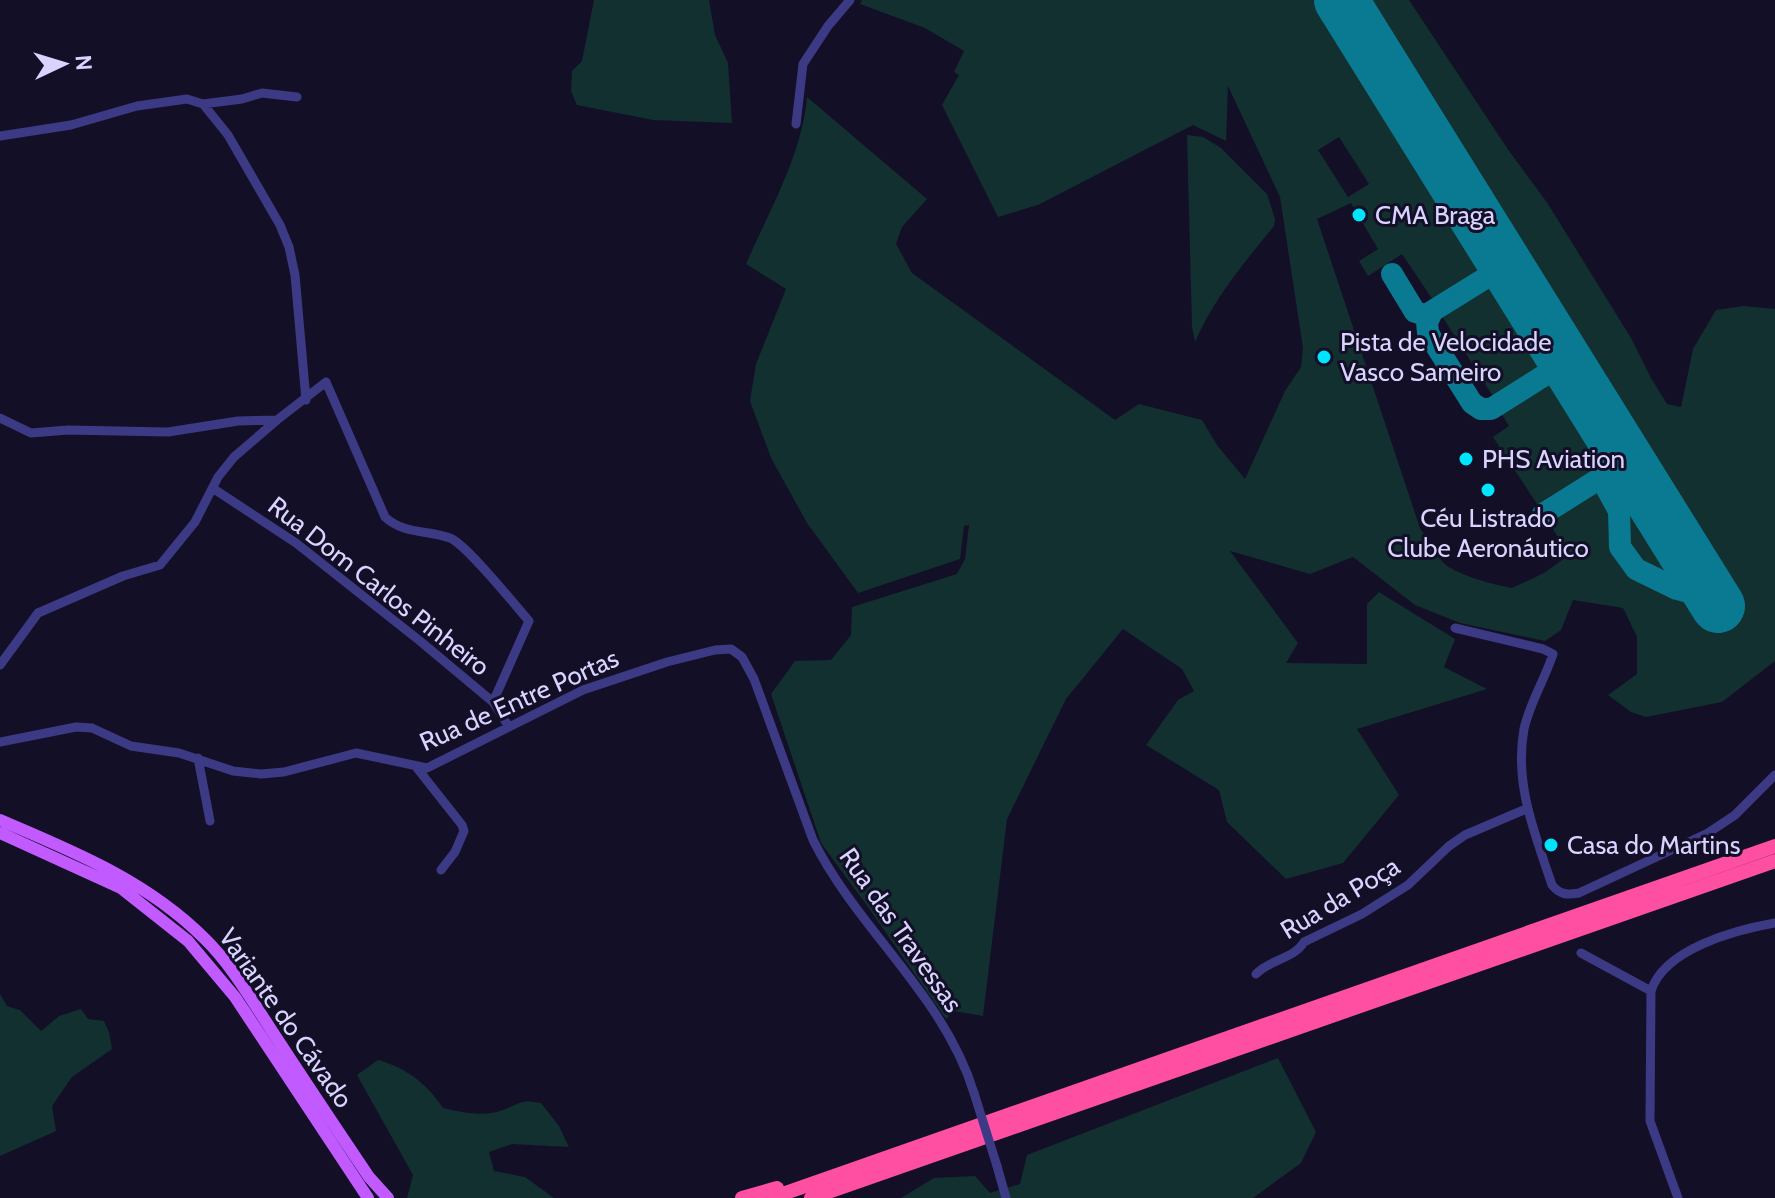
<svg xmlns="http://www.w3.org/2000/svg" width="1775" height="1198" viewBox="0 0 1775 1198" font-family="Cabin,sans-serif">
<style>
.green{fill:#12302f;fill-rule:evenodd}
.lines{fill:none;stroke-linecap:round;stroke-linejoin:round}
.taxiway{stroke:#0a7a92;stroke-width:22}
.runway{stroke:#0a7a92;stroke-width:54}
.minor{stroke:#3d3a85;stroke-width:9}
.major{stroke:#c25bff;stroke-width:12}
.highway{stroke:#ff4fa3;stroke-width:14}
.minor-bridge{stroke:#3d3a85;stroke-width:9}
.poi-dot{fill:#00e5ff;stroke:#130f26;stroke-width:3}
.labels{text-anchor:middle;dominant-baseline:central;stroke-width:6;stroke-linejoin:round;paint-order:stroke}
.poi-label{font-size:26px;fill:#d9d4ff;stroke:#130f26;text-anchor:start}
.street-label{font-size:26px;fill:#d9d4ff;stroke:#130f26}
</style>
<rect width="100%" height="100%" fill="#130f26"/>
<path class="green" d="M 594,0 L 709,0 L 715,35 L 728,63 L 732,123 L 653,120 L 577,105 L 571,91 L 572,71 L 582,61 Z
M 862,0 L 1324,0 L 1489,263 L 1486,271 L 1435,303 L 1402,254 L 1368,276 L 1359,261 L 1378,249 L 1351,203 L 1317,219 L 1420,528 C 1428,540 1435,556 1446,565 C 1463,577 1492,584 1512,588 L 1544,573 L 1569,555 L 1546,518 L 1597,487 L 1614,511 L 1616,549 L 1633,573 L 1690,601 L 1708,614 L 1730,598 L 1356,0 L 1409,0 L 1507,148 L 1548,204 L 1631,338 L 1651,378 L 1667,404 L 1681,407 L 1693,349 L 1716,310 L 1744,306 L 1775,309 L 1775,661 L 1722,702 L 1646,717 L 1631,712 L 1608,695 L 1637,674 L 1637,637 L 1623,608 L 1573,600 L 1561,630 L 1545,641 L 1460,623 L 1415,605 L 1353,557 L 1310,574 L 1230,551 L 1298,643 L 1286,663 L 1367,664 L 1367,604 L 1379,592 L 1455,639 L 1444,667 L 1487,689 L 1357,729 L 1399,795 L 1343,863 L 1286,879 L 1227,822 L 1219,790 L 1146,745 L 1178,700 L 1194,691 L 1182,669 L 1123,629 L 1066,699 L 1007,819 L 983,1016 L 954,1011 L 946,1019 L 868,907 L 821,843 L 771,694 L 795,661 L 831,660 L 851,635 L 852,607 L 957,574 L 965,559 L 969,525 L 964,526 L 960,559 L 858,593 L 807,523 L 771,458 L 750,401 L 756,364 L 786,289 L 746,264 C 769,211 802,155 807,97 L 927,199 L 902,227 L 896,244 L 912,273 L 1115,420 L 1139,404 L 1202,420 L 1217,445 L 1245,479 L 1285,391 L 1301,367 L 1303,348 L 1280,197 L 1228,86 L 1226,141 L 1193,125 L 1038,205 L 998,217 L 942,105 L 959,75 L 954,72 L 964,51 L 925,28 L 860,4 ZM 1339,137 L 1369,184 L 1348,197 L 1318,150 Z
M 1187,135 L 1203,137 L 1221,148 L 1267,194 L 1275,219 L 1274,226 C 1244,263 1214,298 1195,342 L 1192,326 Z
M 1496,279 L 1548,359 L 1549,363 L 1494,398 L 1442,316 L 1443,312 Z
M 1556,376 L 1559,377 L 1609,456 L 1605,468 L 1541,510 L 1493,437 L 1509,426 L 1501,413 L 1503,408 Z
M 1616,475 L 1622,477 L 1678,568 L 1679,577 L 1675,580 L 1669,580 L 1643,568 L 1625,545 L 1624,510 L 1610,483 L 1610,479 Z
M 0,994 L 7,1006 L 20,1010 L 41,1031 L 59,1016 L 81,1009 L 88,1019 L 104,1021 L 109,1032 L 112,1049 L 72,1077 L 52,1106 L 56,1131 L 0,1156 Z
M 1278,1058 L 1316,1132 L 1301,1163 L 1253,1198 L 901,1198 L 934,1178 L 975,1176 L 990,1193 L 1020,1184 L 1027,1155 Z
M 378,1060 C 407,1068 427,1084 443,1108 C 464,1113 483,1117 503,1110 C 521,1103 521,1099 541,1103 L 559,1126 L 569,1147 L 512,1144 L 489,1152 L 494,1171 L 525,1177 L 554,1198 L 407,1198 L 413,1175 L 357,1075 Z"/>
<g class="lines">
<path class="taxiway" d="M 1392,274 L 1415,312 L 1426,315 L 1497,271 L 1502,264 L 1500,256
M 1432,312 L 1427,322 L 1428,333 L 1472,403 L 1481,409 L 1491,409 L 1556,368 L 1561,362 L 1560,352
M 1601,478 L 1619,511 L 1620,547 L 1636,569 L 1677,589 L 1714,599
M 1543,514 L 1618,467 L 1622,461 L 1621,450"/>
<path class="runway" d="M 1341,0 L 1718,606"/>
<path class="minor" d="M 203,104 L 228,135 L 280,225 L 289,247 L 295,275 L 306,400
M 796,124 L 803,64 L 828,26 L 850,0
M 0,136 L 71,125 L 137,106 L 187,99 L 203,104 L 242,99 L 262,93 L 297,97
M 0,418 L 31,433 L 68,430 L 168,432 L 238,421 L 277,420
M 214,489 L 296,543 L 420,641 L 493,702 L 509,727
M 1455,628 L 1543,649 L 1553,654 C 1545,679 1530,702 1524,729 C 1514,784 1535,834 1552,885 C 1560,895 1567,895 1579,893 L 1708,833 L 1735,815 L 1775,775
M 0,665 L 38,613 L 123,576 L 160,565 L 195,522 L 218,477 L 234,457 L 277,420 L 326,382 L 385,517 C 403,534 427,530 450,538 C 467,545 514,604 529,621 L 493,702
M 0,742 L 76,727 L 92,728 L 131,746 L 179,753 L 233,771 L 261,774 L 284,772 L 356,753 L 427,768 L 583,690 L 667,662 L 715,650 L 731,649 L 742,657 L 754,679 L 813,840 C 858,930 944,995 974,1093
M 198,758 L 210,821
M 417,768 L 462,825 L 464,831 L 455,852 L 441,870
M 1581,953 L 1651,991
M 1256,974 C 1270,959 1294,959 1304,942 L 1362,914 L 1408,885 L 1449,846 L 1465,835 L 1526,809
M 997,1166 L 1006,1198
M 1678,1198 L 1650,1121 L 1651,991 C 1664,949 1735,930 1775,923"/>
<path class="major" d="M 0,820 C 73,851 147,881 204,938 C 231,964 251,999 272,1031 C 304,1080 336,1128 369,1177 L 388,1198
M 0,833 L 121,888 L 188,941 L 235,997 L 368,1198"/>
<path class="highway" d="M 742,1198 L 777,1188
M 771,1198 L 1775,846
M 811,1198 L 1775,861"/>
<path class="minor-bridge" d="M 974,1093 L 997,1166"/>
</g>
<g class="poi-dot">
<circle cx="1359" cy="215" r="8"/>
<circle cx="1324" cy="357" r="8"/>
<circle cx="1466" cy="459" r="8"/>
<circle cx="1488" cy="490" r="8"/>
<circle cx="1551" cy="845" r="8"/>
</g>
<g class="labels">
<g class="poi-label">
<text x="1375" y="215">CMA Braga</text>
<text x="1340" y="342">Pista de Velocidade<tspan x="1340" dy="30">Vasco Sameiro</tspan></text>
<text x="1482" y="459">PHS Aviation</text>
<text x="1488" y="518" text-anchor="middle">Céu Listrado<tspan x="1488" dy="30">Clube Aeronáutico</tspan></text>
<text x="1567" y="845">Casa do Martins</text>
</g>
<g class="street-label">
<text transform="translate(379 586) rotate(38)">Rua Dom Carlos Pinheiro</text>
<text transform="translate(519 700) rotate(-24)">Rua de Entre Portas</text>
<text transform="translate(1340 898) rotate(-31)">Rua da Poça</text>
<text transform="translate(901 930) rotate(55)">Rua das Travessas</text>
<text transform="translate(286 1018) rotate(55)">Variante do Cávado</text>
</g>
</g>
<g transform="translate(64 64) rotate(86)" stroke="#130f26" stroke-width="6" paint-order="stroke">
<path d="M0-6L14 30L0 20L-14 30Z" fill="#d9d4ff"/>
<text y="-12" font-size="22" font-weight="bold" text-anchor="middle" fill="#d9d4ff">N</text>
</g>
</svg>
